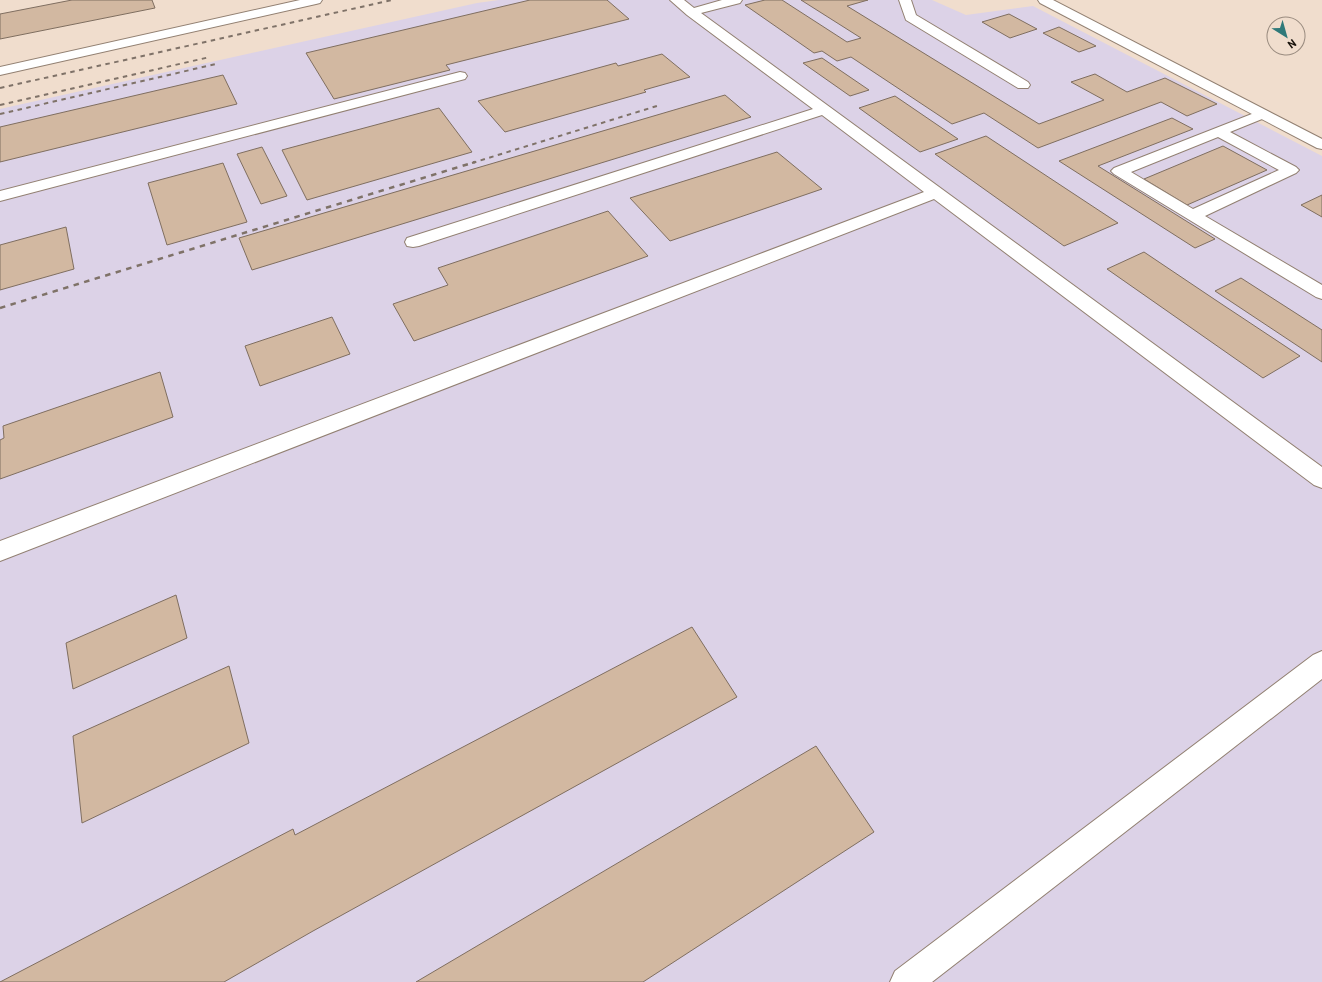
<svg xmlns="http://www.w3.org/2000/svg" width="1322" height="982" viewBox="0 0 1322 982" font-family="Barlow,sans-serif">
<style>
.industrial{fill:#dcd2e7}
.building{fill:#d2b8a1;stroke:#7f6e60}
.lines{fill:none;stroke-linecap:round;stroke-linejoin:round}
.service-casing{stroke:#928072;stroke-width:2}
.tertiary-casing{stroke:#928072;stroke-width:2}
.service{fill:#fff;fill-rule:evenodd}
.tertiary{fill:#fff;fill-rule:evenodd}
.rail-far1{stroke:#7f7268;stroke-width:2;stroke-dasharray:4.5 4.5;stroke-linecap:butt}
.rail{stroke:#7f7268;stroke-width:2.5;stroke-dasharray:5.5 5.5;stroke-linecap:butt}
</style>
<rect width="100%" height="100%" fill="#f0ddcd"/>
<path class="industrial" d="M 499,0 L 932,0 L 966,15 L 1033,6 L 1322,156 L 1322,982 L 0,982 L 0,109 L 477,3 Z"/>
<path class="building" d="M 72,0 L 152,0 L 155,8 L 0,39 L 0,14 Z
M 530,0 L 607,0 L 629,19 L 446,65 L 450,70 L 334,99 L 306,53 Z
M 765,0 L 782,0 L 847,42 L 861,38 L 801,0 L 868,0 L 847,6 L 1039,124 L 1104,100 L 1071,82 L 1095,74 L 1127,92 L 1165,78 L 1217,104 L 1187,116 L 1161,102 L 1038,148 L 984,113 L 952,124 L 851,57 L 837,61 L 822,51 L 814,53 L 745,5 Z
M 1009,14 L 1037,29 L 1010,38 L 982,22 Z
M 1059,27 L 1096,46 L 1079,52 L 1043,33 Z
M 662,54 L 690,77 L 644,90 L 646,92 L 505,132 L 478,101 L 616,63 L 618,66 Z
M 822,58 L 869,90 L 850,96 L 803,63 Z
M 223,75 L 237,104 L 0,162 L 0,127 Z
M 725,95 L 751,117 L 252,270 L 239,238 Z
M 895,96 L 958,139 L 920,152 L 859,108 Z
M 439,108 L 472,152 L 307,200 L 282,150 Z
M 1172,118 L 1193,129 L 1098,166 L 1215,239 L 1195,248 L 1059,161 Z
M 986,136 L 1118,223 L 1064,246 L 935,154 Z
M 1223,146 L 1267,170 L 1187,205 L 1144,179 Z
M 262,147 L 287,196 L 261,204 L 237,154 Z
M 777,152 L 822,189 L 670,241 L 630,198 Z
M 223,163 L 247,222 L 167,245 L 148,183 Z
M 1322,195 L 1322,217 L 1301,205 Z
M 608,211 L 648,256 L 414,341 L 393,304 L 448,285 L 438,268 Z
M 66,227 L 74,269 L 0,290 L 0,245 Z
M 1144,252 L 1214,299 L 1300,356 L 1263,378 L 1107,269 Z
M 1241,278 L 1322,330 L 1322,362 L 1215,291 Z
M 332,317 L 350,354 L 260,386 L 245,346 Z
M 160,372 L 173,417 L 0,479 L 0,440 L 4,438 L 3,426 Z
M 176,595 L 187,638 L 73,689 L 66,643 Z
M 692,627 L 737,697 L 313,931 L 224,982 L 0,982 L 293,829 L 295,835 Z
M 229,666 L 249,743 L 82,823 L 73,736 Z
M 816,746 L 874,832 L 643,982 L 416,982 Z"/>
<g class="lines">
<g class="service-casing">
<path id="service" d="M 300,0 L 322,0 L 320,3 L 316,4 L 0,75 L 0,67 Z
M 670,0 L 684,0 L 694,8 L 722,0 L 742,0 L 740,3 L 701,13 L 1322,467 L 1322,488 L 1314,485 L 934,199 L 0,561 L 0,541 L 924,192 L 822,115 L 419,246 L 413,247 L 407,246 L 405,242 L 407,238 L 813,109 L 687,15 Z
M 899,0 L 911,0 L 916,15 L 1028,82 L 1030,85 L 1028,88 L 1018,88 L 906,20 Z
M 460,72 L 465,73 L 467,76 L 465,79 L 0,201 L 0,191 Z
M 1262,110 L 1267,111 L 1269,114 L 1267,117 L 1230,132 L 1296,167 L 1299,170 L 1296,173 L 1205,216 L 1322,285 L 1322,299 L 1316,297 L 1114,174 L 1111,171 L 1114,168 ZM 1218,137 L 1279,170 L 1193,209 L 1131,172 Z
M 1322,651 L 1322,679 L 932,982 L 890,982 L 895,971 L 1313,655 Z"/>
</g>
<g class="tertiary-casing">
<path id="tertiary" d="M 1038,0 L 1053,0 L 1322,139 L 1322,149 L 1317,148 L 1040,3 Z"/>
</g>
<use href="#service" class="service"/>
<use href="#tertiary" class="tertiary"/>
<path class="rail-far1" d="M 0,88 L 392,0
M 0,105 L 210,57
M 0,114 L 216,64
M 472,163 L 660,105"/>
<path class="rail" d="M 0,308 L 475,162"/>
</g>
<g transform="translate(1286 36) rotate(143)"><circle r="19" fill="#f0ddcd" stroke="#998b7f"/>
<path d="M0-3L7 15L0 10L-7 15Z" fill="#2f7979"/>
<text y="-6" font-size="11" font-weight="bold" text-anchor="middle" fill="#17110b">N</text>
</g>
</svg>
